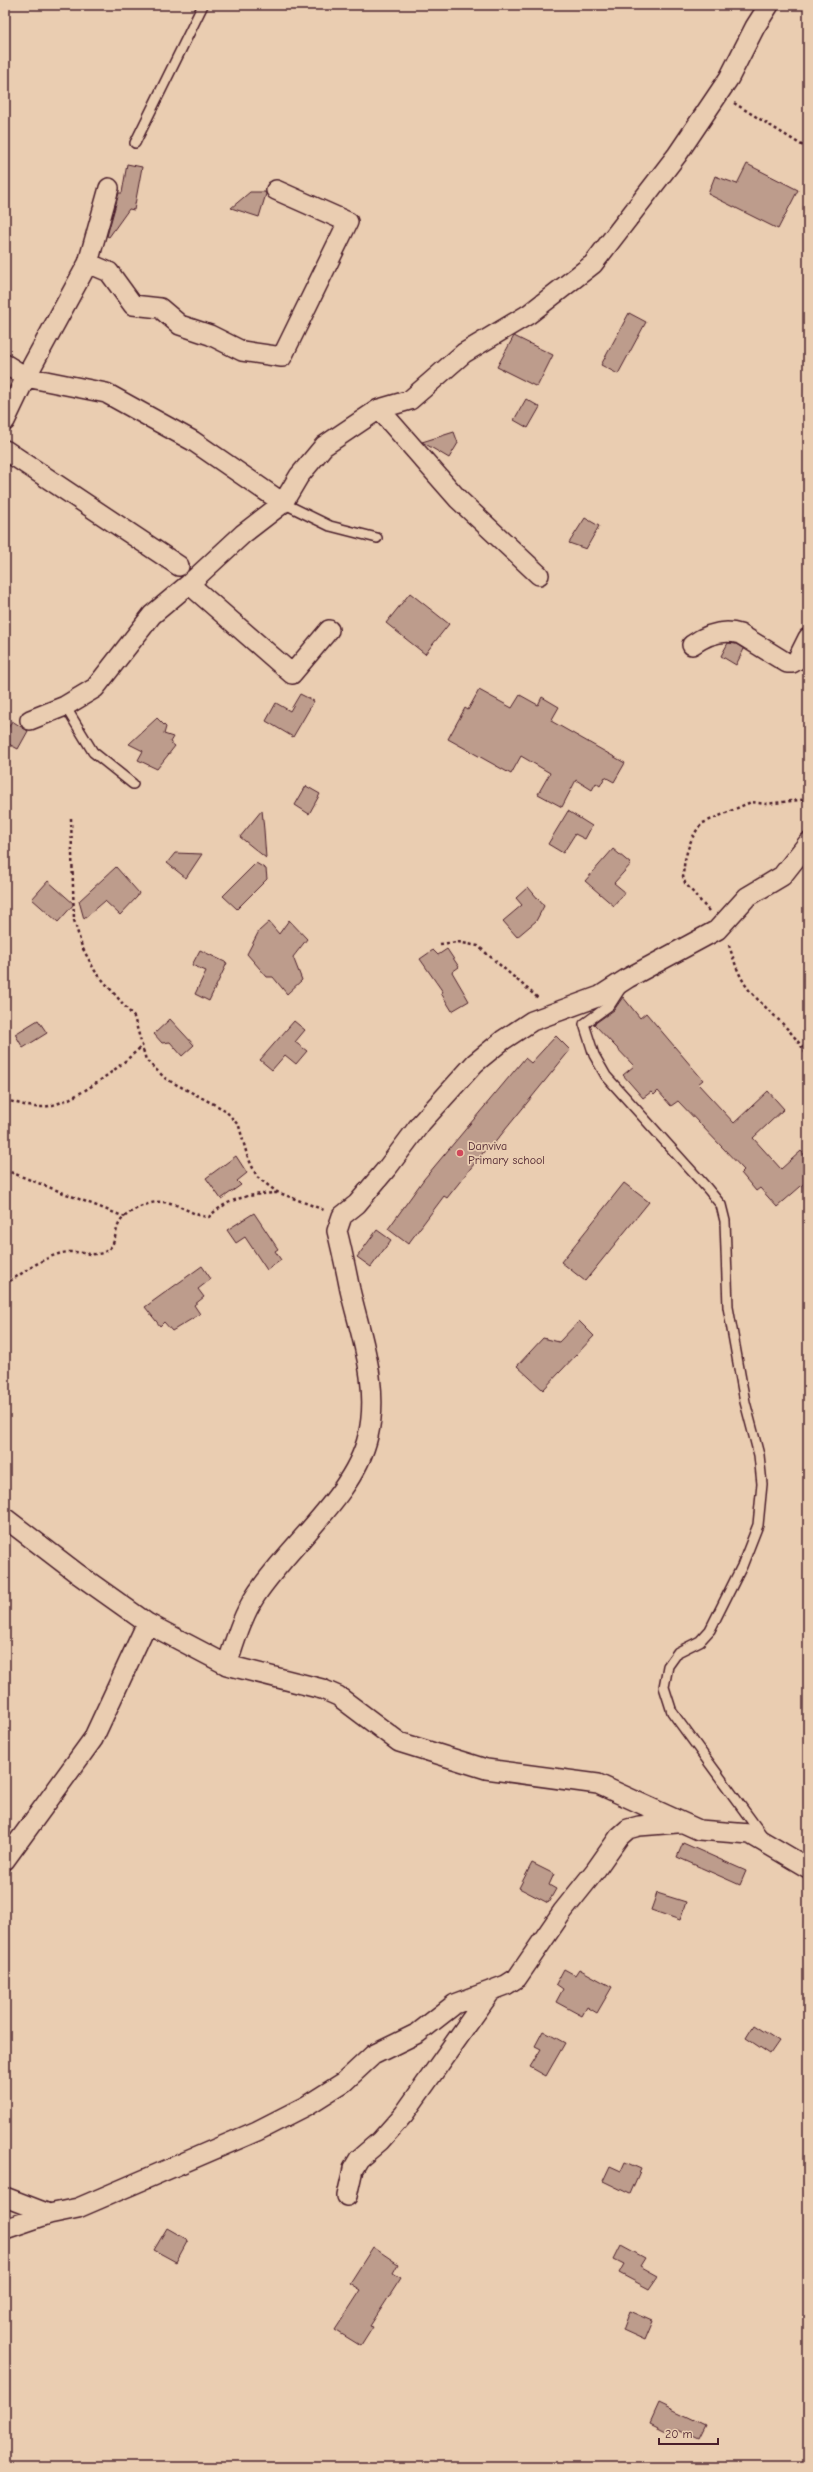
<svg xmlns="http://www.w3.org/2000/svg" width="813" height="2472" viewBox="0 0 813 2472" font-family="'Comic Neue',sans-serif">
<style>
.building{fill:#bd9c8c;stroke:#4a1f2b}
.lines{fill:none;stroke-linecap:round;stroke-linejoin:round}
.lane-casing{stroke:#4a1f2b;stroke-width:12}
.street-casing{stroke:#4a1f2b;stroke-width:22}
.path{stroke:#4a1f2b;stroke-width:2.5;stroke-dasharray:3 3;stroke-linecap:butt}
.lane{stroke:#eacdb1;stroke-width:9}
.street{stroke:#eacdb1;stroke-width:19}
.poi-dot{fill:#d1495b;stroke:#eacdb1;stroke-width:1.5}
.labels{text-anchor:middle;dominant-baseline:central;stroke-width:3.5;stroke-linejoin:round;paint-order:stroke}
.poi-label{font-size:12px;fill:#4a1f2b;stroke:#eacdb1;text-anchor:start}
</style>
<rect width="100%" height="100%" fill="#eacdb1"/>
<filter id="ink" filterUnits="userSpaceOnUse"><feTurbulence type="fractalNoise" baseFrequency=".025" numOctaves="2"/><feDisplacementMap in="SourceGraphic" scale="8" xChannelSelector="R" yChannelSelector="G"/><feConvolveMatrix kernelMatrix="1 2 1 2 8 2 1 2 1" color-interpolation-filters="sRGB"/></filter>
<g filter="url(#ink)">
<path class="building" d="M 127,164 L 142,167 L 134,210 L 129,209 L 109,237 L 107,236 L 119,193 L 122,193 Z
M 747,164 L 798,190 L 778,229 L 708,194 L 715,176 L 737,184 Z
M 250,192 L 265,192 L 266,194 L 259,217 L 231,208 Z
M 629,313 L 646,322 L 618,374 L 601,365 Z
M 514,336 L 553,355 L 537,387 L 497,367 Z
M 526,399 L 540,407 L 528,428 L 514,420 Z
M 454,432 L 458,443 L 449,458 L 422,442 Z
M 585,518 L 599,526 L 586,549 L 569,543 Z
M 410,593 L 449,624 L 425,654 L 386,623 Z
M 728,643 L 736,644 L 744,649 L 736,665 L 721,656 Z
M 479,690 L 512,708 L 520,695 L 538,705 L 542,697 L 559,707 L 551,721 L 625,763 L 614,782 L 605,777 L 600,786 L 596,783 L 592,790 L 576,780 L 562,807 L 538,794 L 550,773 L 521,756 L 511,774 L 448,739 L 465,708 L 468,710 Z
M 300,694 L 314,701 L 293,737 L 266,721 L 276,703 L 290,711 Z
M 157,718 L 166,727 L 164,734 L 173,737 L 170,742 L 175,746 L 157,769 L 138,760 L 143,751 L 129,744 Z
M 12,721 L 28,731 L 18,749 L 5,742 L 5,734 Z
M 306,786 L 320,794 L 309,814 L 295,805 Z
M 262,810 L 264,830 L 266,858 L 240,837 Z
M 568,811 L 592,826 L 585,839 L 575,834 L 563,853 L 548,844 Z
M 613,849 L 631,864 L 614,883 L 625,892 L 614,906 L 585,881 Z
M 175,853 L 202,854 L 186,878 L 167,863 Z
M 256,863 L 266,869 L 267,879 L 237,909 L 223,896 Z
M 116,867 L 139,893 L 137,897 L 120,915 L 105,901 L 84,919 L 79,901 Z
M 48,881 L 74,904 L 58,922 L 32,899 Z
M 528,887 L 544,906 L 536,921 L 517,937 L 503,921 L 522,905 L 516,898 Z
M 289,920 L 307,939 L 293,957 L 302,980 L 287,994 L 273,977 L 267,977 L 247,954 L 259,931 L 269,922 L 279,934 Z
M 447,949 L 459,967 L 452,972 L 469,1001 L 452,1011 L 441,993 L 443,992 L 420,959 L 433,950 L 438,955 Z
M 200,950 L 227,963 L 209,1001 L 195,994 L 206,971 L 192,965 Z
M 623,997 L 640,1018 L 646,1013 L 703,1080 L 698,1084 L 734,1123 L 768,1091 L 784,1109 L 753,1138 L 781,1169 L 801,1151 L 808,1159 L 808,1180 L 777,1207 L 760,1188 L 756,1191 L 741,1173 L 744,1170 L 678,1101 L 671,1106 L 658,1091 L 654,1095 L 651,1092 L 643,1098 L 623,1075 L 634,1066 L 594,1024 L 614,1010 Z
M 170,1019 L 194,1045 L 182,1056 L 170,1042 L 162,1043 L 154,1034 Z
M 38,1020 L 47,1033 L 23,1048 L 15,1034 Z
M 294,1021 L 305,1030 L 295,1042 L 307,1051 L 296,1064 L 285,1055 L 272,1070 L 260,1060 Z
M 556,1036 L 570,1050 L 488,1151 L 486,1149 L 447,1198 L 444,1196 L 408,1244 L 388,1229 L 424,1179 L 525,1058 L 531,1063 Z
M 236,1156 L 247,1173 L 237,1181 L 241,1185 L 221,1199 L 206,1178 Z
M 624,1183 L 649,1202 L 585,1281 L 561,1262 Z
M 254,1213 L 278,1249 L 275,1251 L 281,1260 L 267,1270 L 245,1237 L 236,1243 L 227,1230 Z
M 377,1230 L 391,1240 L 371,1267 L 357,1257 Z
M 202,1266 L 211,1279 L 198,1289 L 204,1297 L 194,1305 L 200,1314 L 172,1331 L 164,1322 L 160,1326 L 145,1307 Z
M 579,1321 L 594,1336 L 543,1390 L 517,1366 L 543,1338 L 559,1342 Z
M 683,1843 L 746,1871 L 740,1885 L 677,1857 Z
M 532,1863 L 554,1874 L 549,1885 L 556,1889 L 548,1903 L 519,1888 Z
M 657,1893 L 686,1902 L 680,1920 L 651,1910 Z
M 564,1969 L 575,1975 L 579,1969 L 612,1987 L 597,2013 L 587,2007 L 582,2016 L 556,2002 L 563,1989 L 556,1984 Z
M 754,2025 L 779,2041 L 770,2054 L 746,2038 Z
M 543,2031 L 565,2043 L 546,2076 L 530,2067 L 541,2049 L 535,2046 Z
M 625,2162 L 641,2169 L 630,2194 L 603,2181 L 610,2166 L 621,2171 Z
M 167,2228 L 188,2240 L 176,2262 L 154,2250 Z
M 621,2245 L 645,2258 L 640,2266 L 658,2276 L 649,2289 L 619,2273 L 624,2264 L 614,2259 Z
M 373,2247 L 398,2264 L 393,2273 L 401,2278 L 370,2326 L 373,2327 L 361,2346 L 335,2330 L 361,2290 L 350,2283 Z
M 630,2311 L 653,2321 L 645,2340 L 623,2330 Z
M 659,2403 L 705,2425 L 698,2439 L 675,2428 L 672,2434 L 650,2423 Z"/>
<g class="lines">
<g class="lane-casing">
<path id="lane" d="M 135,143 L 203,5
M 283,503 L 330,526 L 377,538
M 65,706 L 93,752 L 133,784
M 621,988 L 610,1005 L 584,1024 L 594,1055 L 606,1076 L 707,1188 L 721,1205 L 725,1221 L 728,1307 L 745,1402 L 759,1455 L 762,1484 L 758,1525 L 742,1566 L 710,1630 L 700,1641 L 678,1652 L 668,1666 L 664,1687 L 672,1712 L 762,1835"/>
</g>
<g class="street-casing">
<path id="street" d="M 109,188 L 88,263 L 26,377 L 106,393 L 193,441 L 283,503
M 88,263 L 109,272 L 133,305 L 160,308 L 180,325 L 210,335 L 242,351 L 282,357 L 348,222 L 276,190
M 5,364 L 26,377 L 5,421
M 379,409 L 458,499 L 539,575
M 5,450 L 179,566
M 189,584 L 292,674 L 329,630
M 692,645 C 706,635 723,629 740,634 L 787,663 L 792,663 L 797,660 L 808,638
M 30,720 L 65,706 L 95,688 L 152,615 L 189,584 L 243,534 L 283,503 L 299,476 L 324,446 L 379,409 L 410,400 L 464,353 L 529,314 L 593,264 L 677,155 L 729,78 L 755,27 L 769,5
M 5,1518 L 78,1574 L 147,1623 L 227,1665 L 322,1689 L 338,1696 L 399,1742 L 486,1769 L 598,1784 L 699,1830 L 750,1834 L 808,1868
M 227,1665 C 235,1641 242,1616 256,1595 C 289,1545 355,1494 368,1436 C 380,1386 361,1337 350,1290 C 346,1270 342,1250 337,1231 L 342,1216 L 357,1204 L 388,1167 L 421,1123 L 475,1063 L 503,1040 L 532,1021 L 600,996 L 628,978 L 717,930 L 747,897 L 782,876 L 808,843
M 5,1860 L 93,1739 L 147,1623
M 347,2196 L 353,2169 L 359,2159 L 380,2141 L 404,2114 L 492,1990
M 5,2197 L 49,2214
M 5,2229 L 49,2214 L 78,2208 L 257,2131 L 306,2106 L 344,2082 L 373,2055 L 418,2033 L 455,2004 L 506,1985 L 517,1978 L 563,1911 L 595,1871 L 619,1837 L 628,1829 L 639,1826 L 677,1823"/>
</g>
<path class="path" d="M 734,103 L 808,149
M 71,818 L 74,920 L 82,947 L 95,971 L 134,1017 L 146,1060 L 166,1079 L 225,1110 L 239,1126 L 247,1155 L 257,1177 L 277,1192 L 324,1210
M 709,911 L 685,883 L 683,876 C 684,858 690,835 703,823 L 751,802 L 766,804 L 808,799
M 440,944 L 458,942 L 478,946 L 538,998
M 729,945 C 734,961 739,977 749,990 C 770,1014 792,1028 808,1057
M 5,1100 C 15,1102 25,1106 35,1107 C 68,1110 120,1067 143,1045
M 5,1170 L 125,1217
M 5,1284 C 24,1273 47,1253 70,1252 C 82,1251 95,1258 106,1251 C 117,1245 114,1231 120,1222 C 126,1212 146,1203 157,1202 C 178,1200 190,1216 209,1217 C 227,1198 251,1194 277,1193"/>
<use href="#lane" class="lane"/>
<use href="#street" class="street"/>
</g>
</g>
<circle class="poi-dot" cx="460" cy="1153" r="4"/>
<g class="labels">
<g class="poi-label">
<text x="468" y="1146">Danviva<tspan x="468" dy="14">Primary school</tspan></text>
</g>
</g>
<rect width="813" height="2472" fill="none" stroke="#eacdb1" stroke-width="20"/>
<rect x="10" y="10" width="793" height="2452" fill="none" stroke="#4a1f2b" stroke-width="1.5" filter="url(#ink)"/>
<path d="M659 2438v6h59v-6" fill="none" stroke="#4a1f2b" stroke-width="2"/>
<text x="665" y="2438" font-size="12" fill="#4a1f2b" stroke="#eacdb1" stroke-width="3" paint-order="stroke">20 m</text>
</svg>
